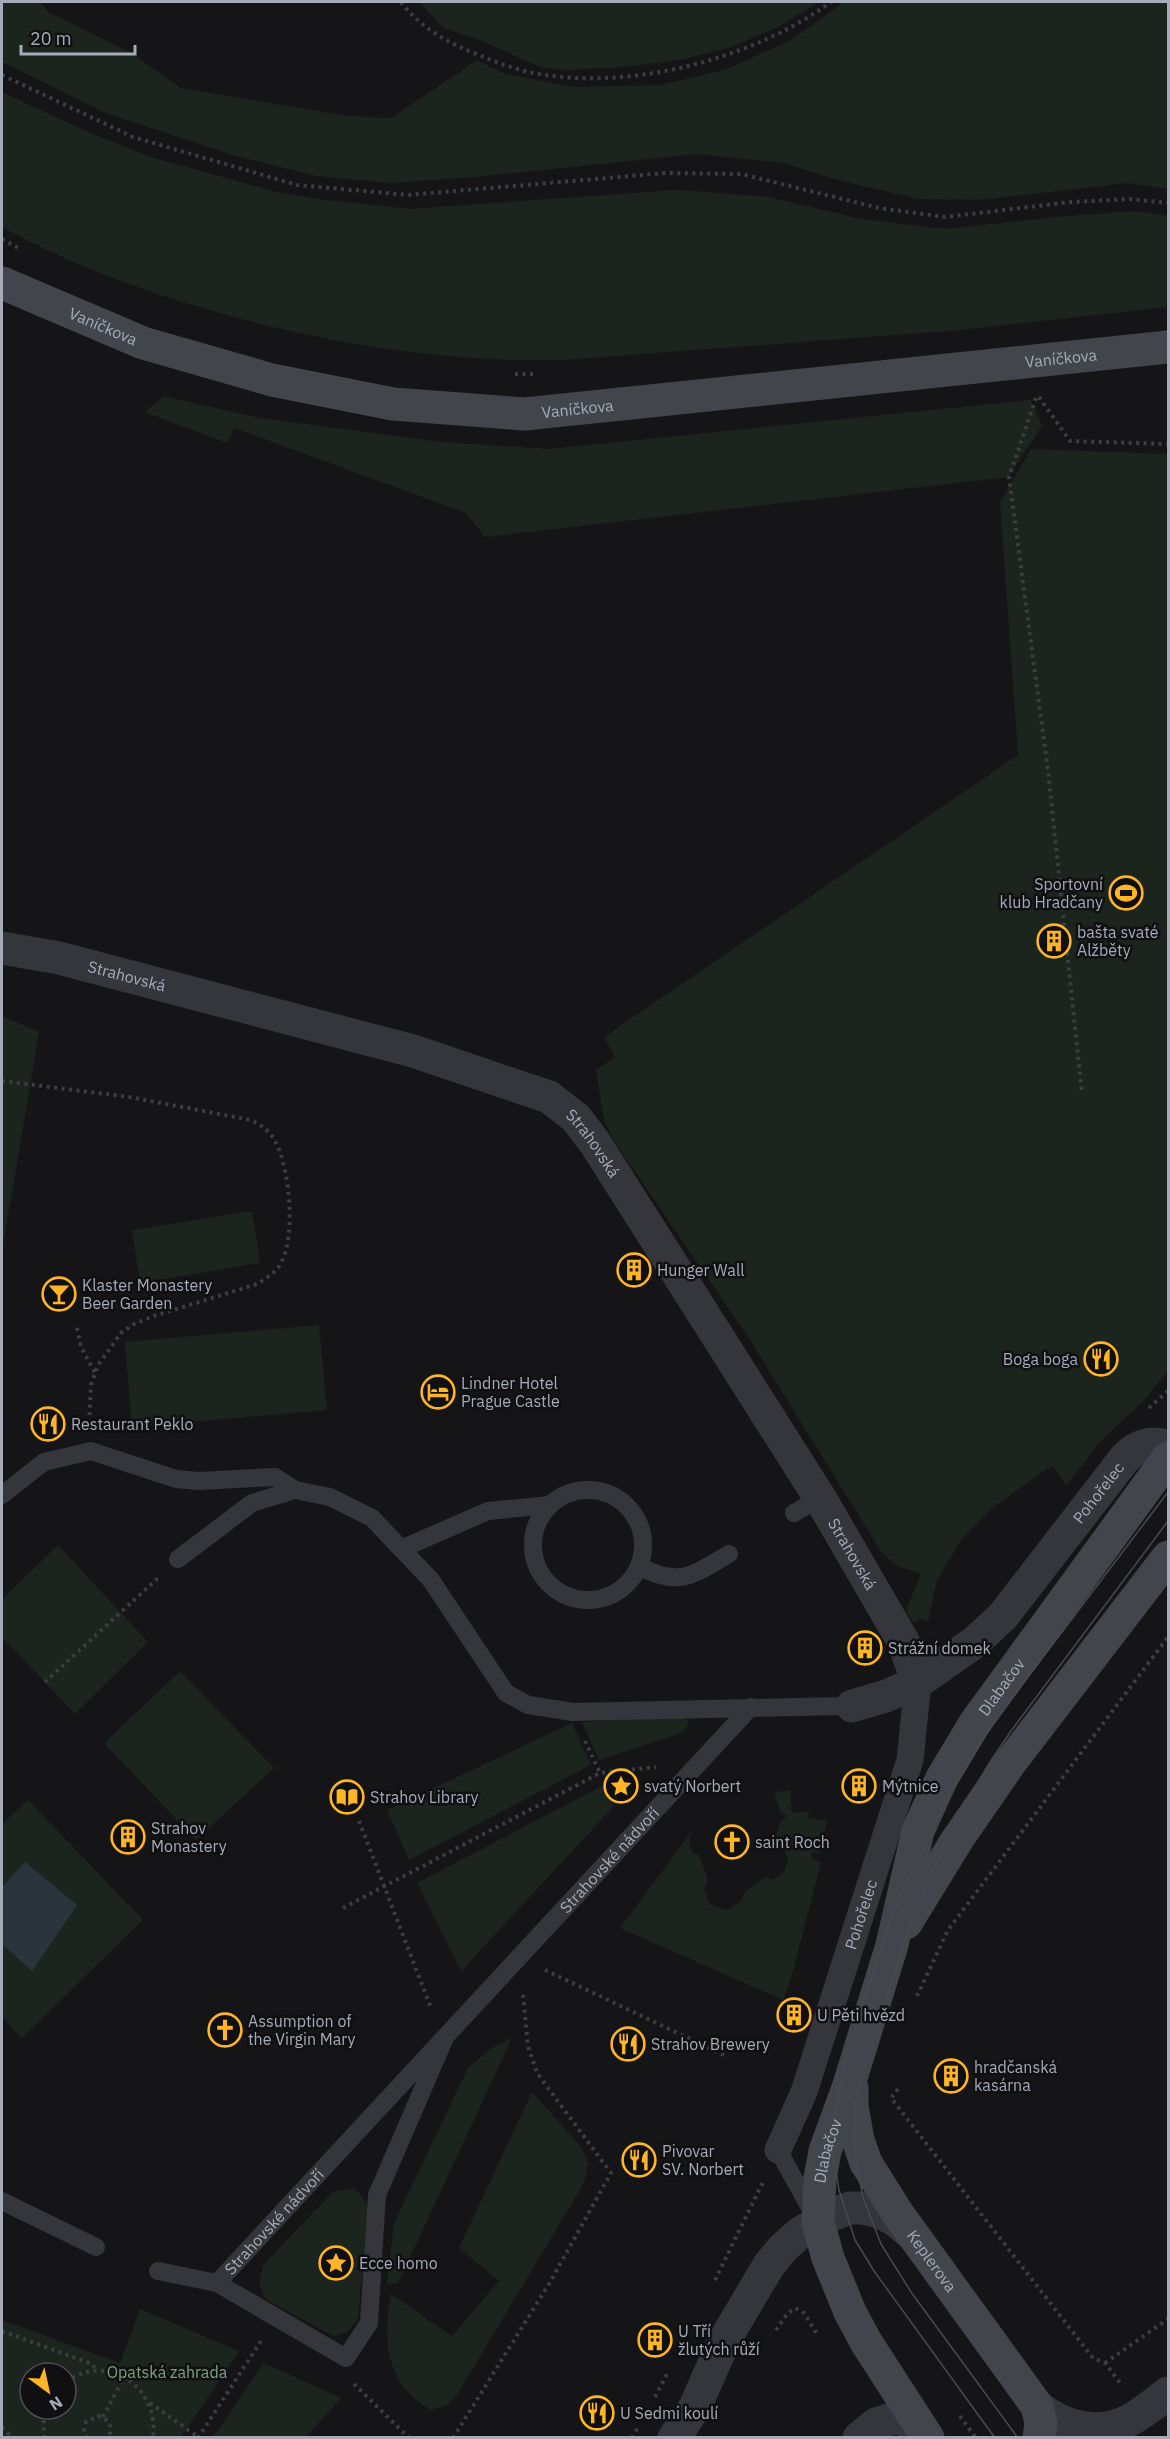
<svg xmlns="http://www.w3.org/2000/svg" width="1170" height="2439" viewBox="0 0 1170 2439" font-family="'IBM Plex Sans',sans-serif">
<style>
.green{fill:#1c251d;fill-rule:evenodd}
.water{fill:#2a343c}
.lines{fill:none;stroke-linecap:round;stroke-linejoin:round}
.path{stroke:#3b3e43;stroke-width:4;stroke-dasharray:3 4.5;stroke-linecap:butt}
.service{stroke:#35363c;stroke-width:18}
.pedestrian{stroke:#35363c;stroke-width:27}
.minor{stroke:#35363c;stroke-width:33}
.secondary{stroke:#43454c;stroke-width:33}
.tram{stroke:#484a51;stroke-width:1.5}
.labels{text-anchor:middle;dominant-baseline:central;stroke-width:5;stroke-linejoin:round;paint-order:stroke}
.street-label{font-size:16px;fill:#a5abb8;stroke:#101012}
.poi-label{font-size:16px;fill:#a5abb8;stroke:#101012;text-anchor:start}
.park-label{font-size:16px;fill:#7aa57d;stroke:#101012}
</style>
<rect width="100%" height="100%" fill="#151517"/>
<path class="green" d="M 2,2 L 41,2 L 48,12 L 130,52 L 181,88 L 348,116 L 391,118 L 477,60 L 505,74 L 573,87 L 661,85 L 727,69 L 791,40 L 844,2 L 1168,2 L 1168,189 L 1128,183 L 979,200 L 918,199 L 842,181 L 783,163 L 697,154 L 473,177 L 390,183 L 317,176 L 233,155 L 108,114 L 2,62 Z
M 419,2 L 819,2 L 782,25 L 732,47 L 680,60 L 621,67 L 568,70 L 542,68 L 482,41 L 444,28 Z
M 2,92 L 90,133 L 151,157 L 277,192 L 325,200 L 411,209 L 677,190 L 769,197 L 861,219 L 944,229 L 1067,216 L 1137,211 L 1168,216 L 1168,307 L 960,330 L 562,360 C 462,362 366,349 269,326 C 176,303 86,273 2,227 Z
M 164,396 L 259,418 L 443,442 L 549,449 L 1031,400 L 1042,426 L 1008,477 L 485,537 L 466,513 L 234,428 L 227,443 L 145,412 Z
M 1031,449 L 1168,454 L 1168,1371 L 1144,1400 L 1099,1443 L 1066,1486 L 1053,1466 L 1050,1467 L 993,1507 L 962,1539 L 937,1580 L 928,1622 L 920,1619 L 914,1623 L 906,1611 L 921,1573 L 899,1567 L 882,1553 L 750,1340 L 614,1141 L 604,1120 L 596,1070 L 615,1057 L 604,1037 L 1018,755 L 1000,502 Z
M 2,1016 L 39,1032 L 2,1252 Z
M 252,1211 L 260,1263 L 140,1283 L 132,1230 Z
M 319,1325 L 327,1410 L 132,1427 L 125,1342 Z
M 58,1545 L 148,1642 L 75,1714 L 2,1637 L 2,1599 Z
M 180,1671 L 274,1768 L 196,1840 L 104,1743 Z
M 683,1716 L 689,1722 L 684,1732 L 599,1760 L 582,1722 Z
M 572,1723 L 591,1765 L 409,1860 L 387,1810 Z
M 602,1786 L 614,1806 L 461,1971 L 417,1883 Z
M 790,1790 L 792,1813 L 809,1811 L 808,1818 L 827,1821 L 819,1853 L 812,1852 L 811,1859 L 821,1862 L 792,1975 L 783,2000 L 620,1928 L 692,1831 L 689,1840 L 692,1853 L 699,1855 L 708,1880 L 704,1889 L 710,1905 L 727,1910 L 741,1901 L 745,1892 L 766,1877 L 773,1880 L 784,1872 L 788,1859 L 784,1848 L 773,1844 L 781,1820 L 786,1817 L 786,1814 L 781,1813 L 774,1793 Z
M 28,1800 L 143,1920 L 22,2038 L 2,2017 L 2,1824 Z
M 512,2038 L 398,2283 L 387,2284 L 394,2223 L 468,2068 L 492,2048 Z
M 532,2092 L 582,2148 L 588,2164 L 584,2183 L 457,2395 L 447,2405 L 431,2410 C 386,2384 382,2342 391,2294 L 452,2336 L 499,2281 L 459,2248 Z
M 355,2188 L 368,2205 L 358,2320 L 347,2332 L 333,2336 L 265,2299 L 259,2283 L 263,2265 L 333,2192 Z
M 140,2309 L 239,2351 L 181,2437 L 2,2437 L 2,2320 L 120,2363 ZM 30,2373 L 66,2373 L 66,2409 L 30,2409 Z
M 264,2363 L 341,2398 L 306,2437 L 213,2437 Z"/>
<path class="water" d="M 25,1862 L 77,1905 L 32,1971 L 2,1944 L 2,1887 Z"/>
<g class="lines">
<path class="path" d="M 401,2 C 422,29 448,43 479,55 C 500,64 522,72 545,75 C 638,89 756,57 831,2
M 2,75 L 133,137 L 297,185 L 408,195 L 666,173 L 741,174 L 879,208 L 945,217 L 1071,202 L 1130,199 L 1168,203
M 2,239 L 18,248
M 515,374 L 535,374
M 1039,397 L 1070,441 L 1168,444
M 1036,398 L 1009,477 L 1048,771 L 1082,1094
M 2,1081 L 129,1097 L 251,1120 C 261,1125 270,1131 275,1141 C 290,1168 296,1236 281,1263 C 276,1273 266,1278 257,1284 L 154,1316 L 134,1324 L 121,1333 L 98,1365 L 91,1385 L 89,1423
M 77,1328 L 81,1347 L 95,1373
M 1149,1408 L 1168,1391
M 45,1682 L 158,1578
M 585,1741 L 600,1773
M 359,1821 L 431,2008
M 343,1908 L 600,1773 L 656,1767
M 545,1970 L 728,2057
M 917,1996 L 948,1930 L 1168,1637
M 898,2089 L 891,2098 L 1093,2358 L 1105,2363 L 1121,2384
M 715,2280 L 763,2182
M 776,2330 L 787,2314 L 795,2308 L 804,2313 L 817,2334
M 2,2331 L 92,2364 L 97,2371
M 1105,2363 L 1168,2319
M 66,2382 C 108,2351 160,2388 153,2438
M 354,2384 L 409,2438
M 655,2397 L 667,2374
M 150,2403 L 198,2437
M 960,2416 L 976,2438
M 103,2417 L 124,2377
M 2,2427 L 12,2438
M 45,2438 L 43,2425 L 46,2409
M 87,2438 L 84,2431 L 86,2422 L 98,2416 C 109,2419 114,2427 108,2438
M 198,2438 L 261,2341
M 453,2438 L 549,2284 L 611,2173 L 537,2073 L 528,2046 L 523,1995
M 632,2438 L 638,2427"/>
<g class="service">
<circle cx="588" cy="1545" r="55"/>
<path d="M 2,1495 L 44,1462 L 91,1451 L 176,1479 L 198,1481 L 275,1477 L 295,1490 L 330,1497 L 372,1518 L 431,1580 L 506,1693 L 528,1705 L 573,1712 L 843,1706"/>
<path d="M 794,1513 L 820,1498"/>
<path d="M 401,1549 L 488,1511 L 550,1505"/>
<path d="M 178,1559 L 252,1503 L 295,1490"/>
<path d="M 639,1566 C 679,1588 693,1575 729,1554"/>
<path id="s1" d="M 444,2040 L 377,2195 L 369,2323 L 346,2358 L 217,2283 L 751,1707"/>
<path d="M 778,2150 L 814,2215"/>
<path d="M 2,2201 L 96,2247"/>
<path d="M 158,2271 L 217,2283"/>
</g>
<path class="pedestrian" id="s2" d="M 778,2150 L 804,2092 L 910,1760 L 918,1682"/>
<g class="minor">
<path id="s3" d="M 2,948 L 59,958 L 413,1051 L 549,1097 L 576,1118 L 595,1143 L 820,1498 L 903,1641 L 918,1682"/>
<path id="s4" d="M 852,1706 L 886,1696 L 918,1682 L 975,1642 L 1003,1616 L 1125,1458 C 1136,1446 1152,1440 1168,1447"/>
<path d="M 1037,2406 C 1063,2427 1098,2437 1130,2420 C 1143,2413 1156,2402 1168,2393"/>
<path d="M 674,2438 L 695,2407 L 724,2341 L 769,2265 L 783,2248 L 800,2233 L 831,2215 L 850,2208 L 861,2208 L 879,2212 L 895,2220 L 913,2235"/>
<path d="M 859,2438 L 876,2424 L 898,2417 L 920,2428"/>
</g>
<g class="secondary">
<path id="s5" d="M 2,283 L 143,343 L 272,380 L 393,404 L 525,414 L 1168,347"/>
<path d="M 906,1923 L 957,1840 L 1010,1763 L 1168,1557"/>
<path id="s6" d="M 852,2088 L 852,2106 L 858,2140 L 866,2163 L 898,2214 L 1037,2406 L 1041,2423 L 1039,2438"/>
<path id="s7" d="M 928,2438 L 866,2342 L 850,2312 L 828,2258 L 818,2222 L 820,2178 L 825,2151 L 848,2088 L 892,1945 L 918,1831 L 942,1778 L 975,1723 L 1168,1458"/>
</g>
<path class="tram" d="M 995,2438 L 874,2271 L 855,2240 L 839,2190 L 833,2154 L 834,2114 L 846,2058 L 892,1914 L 950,1793 L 983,1738 L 1009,1702 L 1168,1492
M 1018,2438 L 911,2292 L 881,2244 L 863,2198 L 854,2145 L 855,2105 L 860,2081 L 911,1922 L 950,1832 L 988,1765 L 1011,1731 L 1168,1521"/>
</g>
<defs>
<g id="stadium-ring" transform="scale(1.725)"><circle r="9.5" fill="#101012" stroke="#ffb525" stroke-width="1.5"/><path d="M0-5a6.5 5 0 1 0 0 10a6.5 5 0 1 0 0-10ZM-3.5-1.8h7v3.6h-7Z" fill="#ffb525"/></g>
<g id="building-ring" transform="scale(1.725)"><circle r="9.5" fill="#101012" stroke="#ffb525" stroke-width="1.5"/><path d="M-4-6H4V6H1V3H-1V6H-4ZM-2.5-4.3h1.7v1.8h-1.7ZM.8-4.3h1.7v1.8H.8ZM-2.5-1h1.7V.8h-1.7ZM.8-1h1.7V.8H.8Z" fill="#ffb525"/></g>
<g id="bar-ring" transform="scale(1.725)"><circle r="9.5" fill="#101012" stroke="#ffb525" stroke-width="1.5"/><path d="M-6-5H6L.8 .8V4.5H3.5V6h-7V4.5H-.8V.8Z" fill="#ffb525"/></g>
<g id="restaurant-ring" transform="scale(1.725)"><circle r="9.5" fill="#101012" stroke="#ffb525" stroke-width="1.5"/><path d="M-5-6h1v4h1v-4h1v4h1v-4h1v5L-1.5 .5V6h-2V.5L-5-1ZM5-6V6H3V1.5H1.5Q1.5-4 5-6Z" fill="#ffb525"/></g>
<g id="hotel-ring" transform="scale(1.725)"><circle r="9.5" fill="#101012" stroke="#ffb525" stroke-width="1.5"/><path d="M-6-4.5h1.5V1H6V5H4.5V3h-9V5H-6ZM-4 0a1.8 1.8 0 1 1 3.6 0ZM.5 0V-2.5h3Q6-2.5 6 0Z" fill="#ffb525"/></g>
<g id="sight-ring" transform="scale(1.725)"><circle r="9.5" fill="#101012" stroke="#ffb525" stroke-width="1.5"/><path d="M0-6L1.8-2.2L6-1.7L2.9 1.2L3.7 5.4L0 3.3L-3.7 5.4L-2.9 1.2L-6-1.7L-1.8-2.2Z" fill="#ffb525"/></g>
<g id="library-ring" transform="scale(1.725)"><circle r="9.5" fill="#101012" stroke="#ffb525" stroke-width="1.5"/><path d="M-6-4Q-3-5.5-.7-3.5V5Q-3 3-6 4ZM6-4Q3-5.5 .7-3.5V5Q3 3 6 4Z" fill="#ffb525"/></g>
<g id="church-ring" transform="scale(1.725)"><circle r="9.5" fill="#101012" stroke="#ffb525" stroke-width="1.5"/><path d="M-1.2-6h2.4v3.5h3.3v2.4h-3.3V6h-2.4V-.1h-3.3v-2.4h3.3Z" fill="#ffb525"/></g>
</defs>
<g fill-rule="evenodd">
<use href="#stadium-ring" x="1126" y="893"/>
<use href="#building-ring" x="1054" y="941"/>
<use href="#building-ring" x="634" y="1270"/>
<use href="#bar-ring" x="59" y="1294"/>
<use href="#restaurant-ring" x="1101" y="1359"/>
<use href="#hotel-ring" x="438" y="1392"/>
<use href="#restaurant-ring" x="48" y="1424"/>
<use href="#building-ring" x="865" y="1648"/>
<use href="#sight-ring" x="621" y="1786"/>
<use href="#building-ring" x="859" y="1786"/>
<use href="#library-ring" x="347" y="1797"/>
<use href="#building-ring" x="128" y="1837"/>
<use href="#church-ring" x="732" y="1842"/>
<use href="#building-ring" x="794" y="2015"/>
<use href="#church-ring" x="225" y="2030"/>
<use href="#restaurant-ring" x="628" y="2044"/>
<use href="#building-ring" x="951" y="2076"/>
<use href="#restaurant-ring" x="639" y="2160"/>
<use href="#sight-ring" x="336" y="2263"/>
<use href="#building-ring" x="655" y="2340"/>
<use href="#restaurant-ring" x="597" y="2413"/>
</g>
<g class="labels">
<g class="street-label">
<text stroke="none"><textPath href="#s5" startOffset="110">Vaníčkova</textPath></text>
<text stroke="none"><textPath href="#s5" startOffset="1082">Vaníčkova</textPath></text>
<text stroke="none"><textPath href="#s5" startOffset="596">Vaníčkova</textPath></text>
<text stroke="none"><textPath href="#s3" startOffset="128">Strahovská</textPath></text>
<text stroke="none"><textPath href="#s3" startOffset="632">Strahovská</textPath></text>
<text stroke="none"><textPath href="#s4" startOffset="334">Pohořelec</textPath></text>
<text stroke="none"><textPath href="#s3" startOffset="1118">Strahovská</textPath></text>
<text stroke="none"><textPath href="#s7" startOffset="816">Dlabačov</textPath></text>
<text stroke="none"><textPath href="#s1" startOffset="1065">Strahovské nádvoří</textPath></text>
<text stroke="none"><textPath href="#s2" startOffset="250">Pohořelec</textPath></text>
<text stroke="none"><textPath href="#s7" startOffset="316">Dlabačov</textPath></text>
<text stroke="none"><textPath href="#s1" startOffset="572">Strahovské nádvoří</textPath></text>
<text stroke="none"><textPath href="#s6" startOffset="195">Keplerova</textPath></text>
</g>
<g class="poi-label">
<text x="1103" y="884" text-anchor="end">Sportovní<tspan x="1103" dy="18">klub Hradčany</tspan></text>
<text x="1077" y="932">bašta svaté<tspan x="1077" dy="18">Alžběty</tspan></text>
<text x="657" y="1270">Hunger Wall</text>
<text x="82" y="1285">Klaster Monastery<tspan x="82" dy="18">Beer Garden</tspan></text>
<text x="1078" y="1359" text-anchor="end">Boga boga</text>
<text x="461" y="1383">Lindner Hotel<tspan x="461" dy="18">Prague Castle</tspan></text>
<text x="71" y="1424">Restaurant Peklo</text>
<text x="888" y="1648">Strážní domek</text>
<text x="644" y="1786">svatý Norbert</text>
<text x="882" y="1786">Mýtnice</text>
<text x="370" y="1797">Strahov Library</text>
<text x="151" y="1828">Strahov<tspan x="151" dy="18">Monastery</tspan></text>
<text x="755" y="1842">saint Roch</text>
<text x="817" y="2015">U Pěti hvězd</text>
<text x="248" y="2021">Assumption of<tspan x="248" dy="18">the Virgin Mary</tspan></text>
<text x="651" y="2044">Strahov Brewery</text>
<text x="974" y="2067">hradčanská<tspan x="974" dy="18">kasárna</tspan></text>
<text x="662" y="2151">Pivovar<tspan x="662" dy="18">SV. Norbert</tspan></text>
<text x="359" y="2263">Ecce homo</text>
<text x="678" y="2331">U Tří<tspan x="678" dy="18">žlutých růží</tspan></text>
<text x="620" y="2413">U Sedmi koulí</text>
</g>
<g class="park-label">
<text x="167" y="2372">Opatská zahrada</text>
</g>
</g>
<rect width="1170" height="2439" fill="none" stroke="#a5abb8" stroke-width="6"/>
<g transform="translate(48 2391) rotate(147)"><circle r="28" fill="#101012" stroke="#4c4e54" stroke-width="1.5"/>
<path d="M0-4.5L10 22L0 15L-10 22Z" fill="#ffb525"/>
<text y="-9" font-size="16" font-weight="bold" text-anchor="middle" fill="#a5abb8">N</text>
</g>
<path d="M21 45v9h114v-9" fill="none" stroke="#a5abb8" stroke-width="3"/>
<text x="30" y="45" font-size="18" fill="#a5abb8" stroke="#101012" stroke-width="4.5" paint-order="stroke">20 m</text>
</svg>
